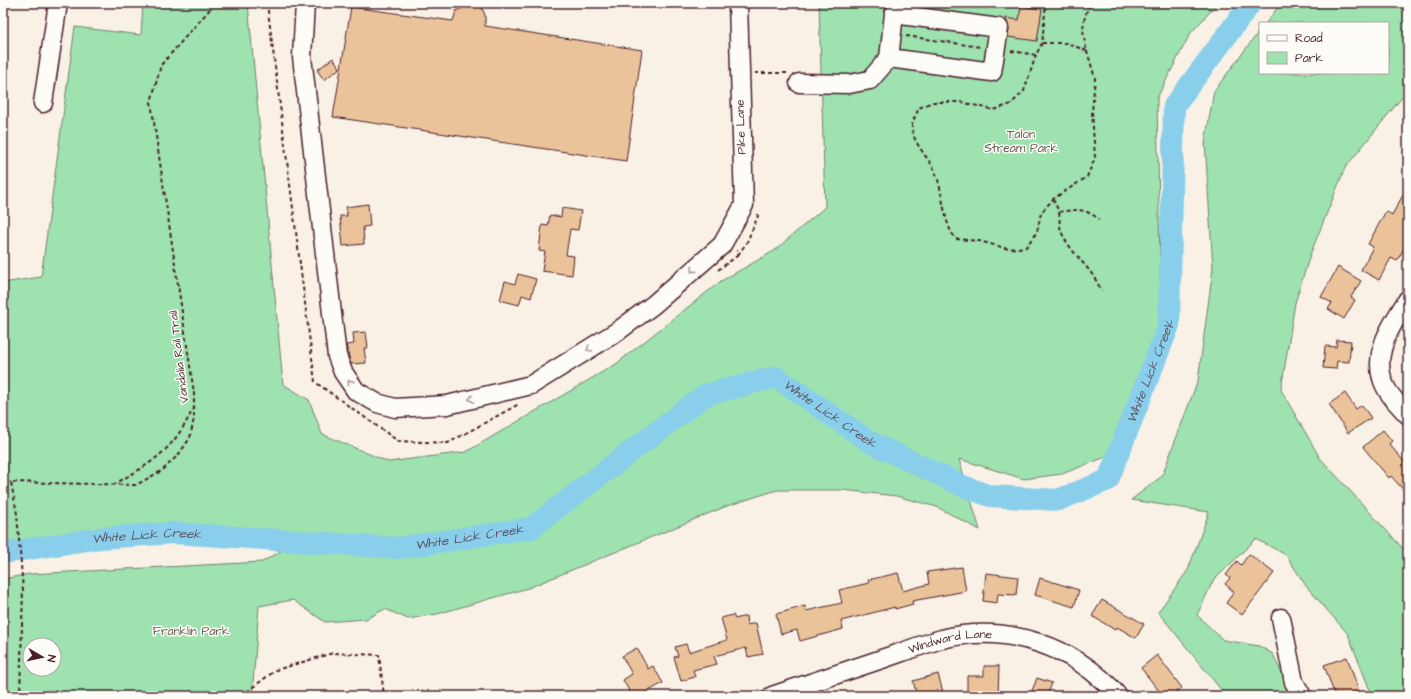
<svg xmlns="http://www.w3.org/2000/svg" width="1411" height="699" viewBox="0 0 1411 699" font-family="'Architects Daughter',sans-serif">
<style>
.green{fill:#9de2af;stroke:#74806d;fill-rule:evenodd}
.lines{fill:none;stroke-linecap:round;stroke-linejoin:round}
.river{stroke:#89ceeb;stroke-width:22}
.building{fill:#ebc39b;stroke:#4a1f2b}
.minor-casing{stroke:#4a1f2b;stroke-width:21}
.path{stroke:#4a1f2b;stroke-width:2;stroke-dasharray:4 3;stroke-linecap:butt}
.minor{stroke:#fdfcf7;stroke-width:18}
.oneway{stroke:#ac999b}
.labels{text-anchor:middle;dominant-baseline:central;stroke-width:3;stroke-linejoin:round;paint-order:stroke}
.street-label{font-size:12px;fill:#4a1f2b;stroke:#fdfcf7}
.park-label{font-size:12px;fill:#635a53;stroke:#fdfcf7}
.water-label{font-size:13px;font-style:italic;fill:#5d5465;stroke:#fdfcf7}
</style>
<rect width="100%" height="100%" fill="#f9f1e5"/>
<filter id="ink" filterUnits="userSpaceOnUse"><feTurbulence type="fractalNoise" baseFrequency=".025" numOctaves="2"/><feDisplacementMap in="SourceGraphic" scale="8" xChannelSelector="R" yChannelSelector="G"/><feConvolveMatrix kernelMatrix="1 2 1 2 8 2 1 2 1" color-interpolation-filters="sRGB"/></filter>
<g filter="url(#ink)">
<path class="green" d="M 143,3 L 248,3 L 283,384 L 309,400 L 322,434 L 388,462 L 466,452 L 616,364 L 721,281 L 774,251 L 825,207 L 819,3 L 1218,3 L 1190,34 L 1157,98 L 1161,322 L 1135,394 L 1108,456 L 1062,474 L 1024,479 L 959,459 L 980,530 L 937,507 L 896,496 L 842,490 L 777,490 L 727,506 L 528,588 L 437,614 L 408,619 L 385,609 L 366,619 L 325,622 L 293,600 L 259,606 L 252,696 L 3,696 L 3,579 L 29,574 L 262,562 L 296,542 L 174,533 L 101,538 L 3,553 L 3,283 L 41,277 L 75,27 L 141,35 ZM 30,645 L 54,645 L 54,669 L 30,669 Z
M 1281,3 L 1408,3 L 1408,90 L 1345,168 L 1310,255 L 1295,303 L 1281,390 L 1320,458 L 1408,554 L 1408,696 L 1369,696 L 1371,693 L 1348,634 L 1306,586 L 1286,555 L 1256,539 L 1213,581 L 1197,615 L 1223,640 L 1259,646 L 1273,654 L 1292,696 L 1226,696 L 1158,612 L 1188,570 L 1209,512 L 1131,500 L 1162,476 L 1198,380 L 1213,268 L 1205,142 L 1214,91 L 1260,30 L 1260,73 L 1388,73 L 1388,23 L 1266,23 Z"/>
<g class="lines">
<path class="river" id="s1" d="M 3,553 L 101,538 L 174,533 L 398,548 L 531,528 L 705,395 L 776,377 L 870,442 L 963,486 L 990,496 L 1058,500 L 1108,480 L 1169,325 L 1174,106 L 1251,3"/>
</g>
<path class="building" d="M 468,5 L 481,6 L 485,15 L 485,26 L 642,50 L 626,161 L 333,117 L 351,7 L 453,21 L 456,11 Z
M 1021,6 L 1042,9 L 1037,41 L 1008,37 L 1009,29 L 1006,18 L 1019,20 Z
M 333,58 L 340,68 L 324,80 L 317,70 Z
M 1408,186 L 1408,241 L 1397,261 L 1391,258 L 1379,280 L 1361,270 L 1373,247 L 1368,244 L 1386,211 L 1392,215 Z
M 368,204 L 370,226 L 363,227 L 364,244 L 343,246 L 340,216 L 347,216 L 346,207 Z
M 562,208 L 581,211 L 578,230 L 570,229 L 566,255 L 574,256 L 572,275 L 542,271 L 545,252 L 539,251 L 542,225 L 548,226 L 550,215 L 561,217 Z
M 1338,267 L 1361,281 L 1351,297 L 1355,300 L 1344,319 L 1328,309 L 1332,303 L 1321,297 Z
M 518,274 L 536,279 L 531,298 L 522,295 L 519,305 L 500,300 L 505,281 L 515,284 Z
M 366,332 L 368,348 L 364,348 L 366,363 L 351,364 L 346,345 L 354,344 L 353,333 Z
M 1337,340 L 1351,341 L 1349,362 L 1337,361 L 1336,369 L 1323,368 L 1325,346 L 1336,347 Z
M 1345,393 L 1356,409 L 1362,405 L 1371,418 L 1348,433 L 1329,404 Z
M 1383,430 L 1392,441 L 1389,444 L 1408,466 L 1408,495 L 1391,476 L 1389,478 L 1363,447 Z
M 1249,554 L 1274,573 L 1242,615 L 1226,603 L 1234,592 L 1225,584 L 1230,578 L 1226,575 L 1237,561 L 1241,565 Z
M 962,567 L 966,591 L 912,601 L 913,604 L 895,609 L 895,607 L 841,621 L 843,629 L 800,641 L 797,630 L 781,634 L 776,614 L 805,606 L 806,611 L 842,603 L 839,590 L 869,583 L 868,580 L 898,573 L 903,591 L 929,584 L 927,572 Z
M 986,573 L 1018,577 L 1016,595 L 998,594 L 997,603 L 983,601 Z
M 1040,578 L 1079,590 L 1074,607 L 1035,595 Z
M 1102,600 L 1144,624 L 1136,638 L 1117,627 L 1115,630 L 1092,616 Z
M 733,615 L 735,619 L 746,616 L 747,625 L 756,623 L 763,654 L 748,657 L 746,648 L 714,656 L 717,664 L 693,670 L 695,677 L 681,681 L 674,657 L 678,656 L 675,647 L 686,644 L 689,652 L 727,640 L 721,618 Z
M 637,648 L 648,669 L 653,666 L 663,683 L 640,696 L 632,696 L 623,680 L 632,674 L 622,656 Z
M 1157,655 L 1182,688 L 1170,696 L 1163,696 L 1141,668 Z
M 1347,657 L 1359,691 L 1345,696 L 1335,696 L 1324,665 Z
M 984,666 L 999,666 L 998,696 L 967,696 L 967,676 L 984,676 Z
M 938,674 L 944,696 L 917,696 L 913,681 Z
M 1037,678 L 1052,683 L 1047,696 L 1030,696 Z"/>
<g class="lines">
<g class="minor-casing">
<g id="minor">
<path d="M 305,3 L 302,57 L 337,356 L 343,372 L 356,391 L 377,403 L 395,408 L 447,405 L 531,385 L 618,331 L 653,305 L 722,245 L 744,205 L 738,3"/>
<path d="M 799,83 L 849,84 L 870,80 L 889,58 L 992,72 L 999,28 L 894,14 L 889,58"/>
<path d="M 43,103 L 58,3"/>
<path d="M 1408,299 C 1392,324 1370,355 1385,386 C 1390,397 1400,406 1408,415"/>
<path d="M 1281,618 L 1294,682 L 1302,696"/>
<path id="s2" d="M 772,696 C 808,684 843,672 879,660 C 900,653 921,645 942,639 C 1007,623 1075,646 1118,696"/>
</g>
</g>
<path class="path" d="M 267,3 L 315,382 L 398,441 L 448,443 L 519,404
M 906,36 L 981,47
M 1042,43 L 1067,43 L 1087,51 C 1082,32 1081,21 1091,3
M 1011,51 L 1036,55 L 1042,43 L 1046,3
M 1036,55 L 1024,91 L 1011,104 L 994,110 L 961,102 L 932,102 L 919,108 C 917,113 913,120 912,125 C 911,141 927,156 934,169 C 944,190 942,223 956,239 L 979,241 L 1009,249 L 1026,247 L 1037,232 L 1041,213 L 1053,199 L 1087,177 L 1095,158 L 1092,112 L 1095,78 L 1087,51
M 755,73 L 789,73
M 1053,199 L 1059,212 C 1077,209 1084,208 1099,219
M 1059,212 C 1060,218 1059,225 1061,231 C 1070,254 1093,268 1101,291
M 738,255 L 747,242 L 758,216 L 757,212
M 718,270 L 737,256 L 737,250
M 3,483 L 11,482
M 113,485 C 153,462 172,452 193,409
M 20,696 L 23,590 L 17,514 L 11,482 L 136,485 L 163,470 L 179,454 L 190,438 L 194,418 L 194,393 L 151,102 L 161,65 L 211,8 L 211,3
M 241,696 L 276,670 L 333,653 L 379,655 L 384,696"/>
<use href="#minor" class="minor"/>
</g>
<defs><path id="oneway-chevron" d="M-2-3.5L2.5 0L-2 3.5" fill="none" stroke-width="1.6" stroke-linecap="round" stroke-linejoin="round"/></defs>
<g class="oneway">
<use href="#oneway-chevron" transform="translate(693 270) rotate(139)"/>
<use href="#oneway-chevron" transform="translate(589 349) rotate(148)"/>
<use href="#oneway-chevron" transform="translate(350 382) rotate(-125)"/>
<use href="#oneway-chevron" transform="translate(471 399) rotate(166)"/>
</g>
</g>
<g class="labels">
<g class="street-label">
<text transform="translate(741 127) rotate(-92)">Pike Lane</text>
<text transform="translate(179 357) rotate(-97)">Vandalia Rail Trail</text>
<text stroke="none"><textPath href="#s2" startOffset="187">Windward Lane</textPath></text>
</g>
<g class="park-label">
<text x="1021" y="134">Talon<tspan x="1021" dy="14">Stream Park</tspan></text>
<text x="191" y="631">Franklin Park</text>
</g>
<g class="water-label">
<text stroke="none"><textPath href="#s1" startOffset="1308">White Lick Creek</textPath></text>
<text stroke="none"><textPath href="#s1" startOffset="889">White Lick Creek</textPath></text>
<text stroke="none"><textPath href="#s1" startOffset="145">White Lick Creek</textPath></text>
<text stroke="none"><textPath href="#s1" startOffset="469">White Lick Creek</textPath></text>
</g>
</g>
<rect width="1411" height="699" fill="none" stroke="#fdfcf7" stroke-width="16"/>
<rect x="8" y="8" width="1395" height="683" fill="none" stroke="#4a1f2b" stroke-width="1.5" filter="url(#ink)"/>
<rect x="1259" y="22" width="130" height="52" fill="#fdfcf7" stroke="#b5a4a5"/>
<rect x="1267" y="35" width="20" height="6" fill="#fdfcf7" stroke="#b5a4a5"/>
<text x="1295" y="42" font-size="12" fill="#4a1f2b">Road</text>
<rect x="1267" y="52" width="20" height="12" fill="#9de2af" stroke="#b5a4a5"/>
<text x="1295" y="62" font-size="12" fill="#4a1f2b">Park</text>
<g transform="translate(42 657) rotate(99)"><circle r="19" fill="#fdfcf7" stroke="#b5a4a5"/>
<path d="M0-3L7 15L0 10L-7 15Z" fill="#4a1f2b"/>
<text y="-6" font-size="11" font-weight="bold" text-anchor="middle" fill="#4a1f2b">N</text>
</g>
</svg>
